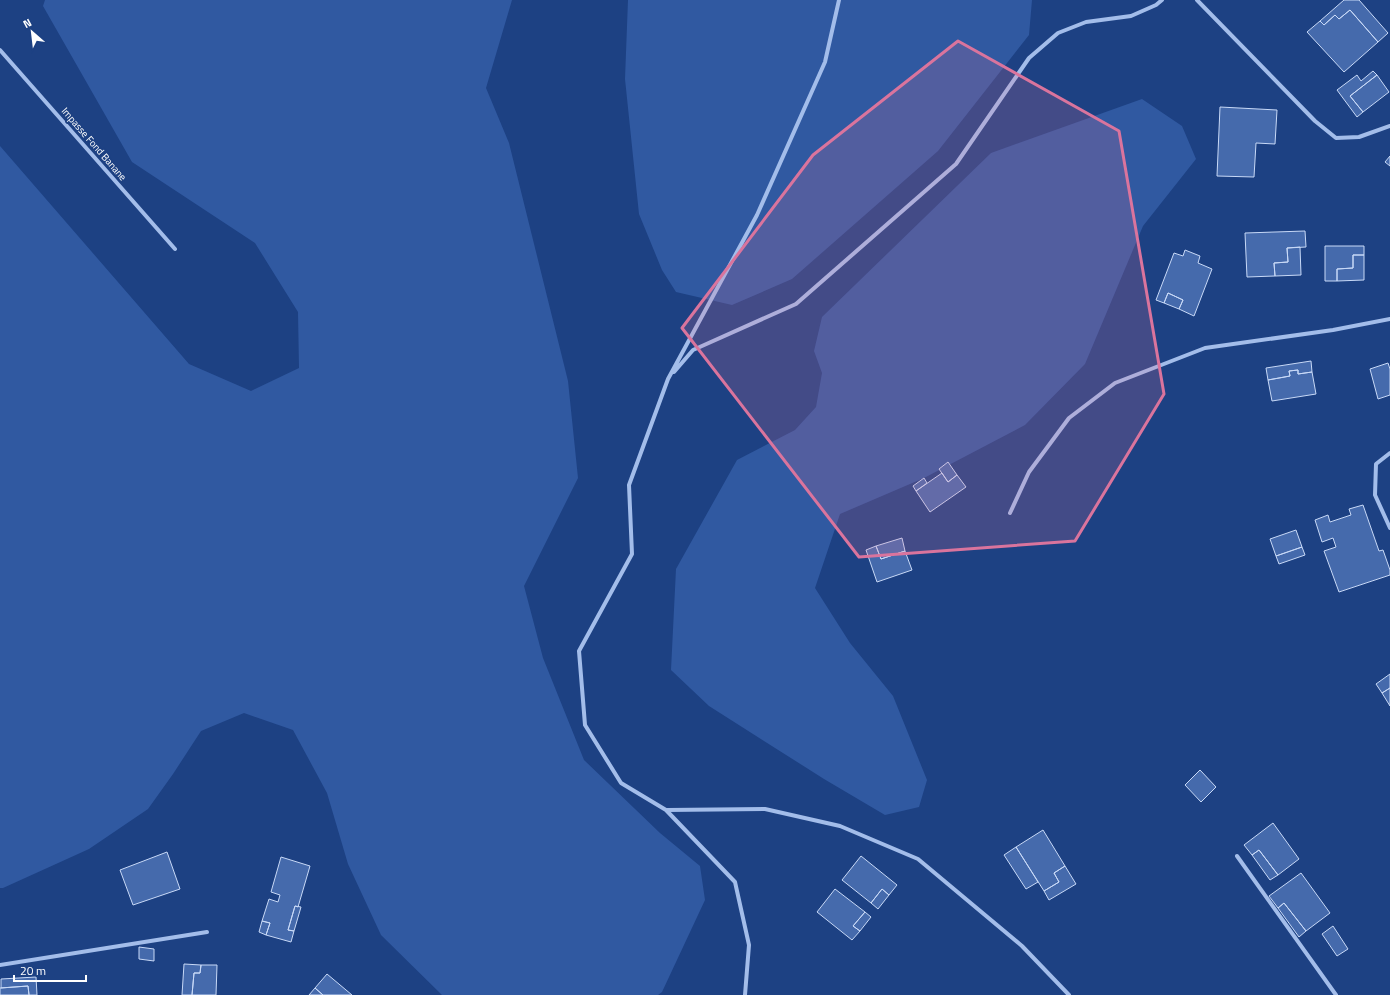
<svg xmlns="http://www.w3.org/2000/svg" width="1390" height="995" viewBox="0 0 1390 995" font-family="'Titillium Web',sans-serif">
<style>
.green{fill:#3059a1}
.building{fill:#456aac;stroke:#c8d9f7}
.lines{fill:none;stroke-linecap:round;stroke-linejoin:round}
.minor{stroke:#a3bdea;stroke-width:4}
.marked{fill:#da749d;fill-opacity:0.2;stroke:#da749d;stroke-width:3;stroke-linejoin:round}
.labels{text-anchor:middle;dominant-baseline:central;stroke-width:3.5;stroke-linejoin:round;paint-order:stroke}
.street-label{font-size:10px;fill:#fff;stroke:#1d4183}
</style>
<rect width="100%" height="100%" fill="#1d4183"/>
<path class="green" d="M 45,0 L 512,0 L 486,88 L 509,143 L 568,381 L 578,478 L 524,586 L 543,658 L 584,760 L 660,833 L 700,866 L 705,900 L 662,992 L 658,995 L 442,995 L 381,935 L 348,864 L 327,793 L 293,730 L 244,713 L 201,731 L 173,774 L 148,809 L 89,849 L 3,888 L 0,888 L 0,146 L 189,364 L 251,391 L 299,368 L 298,312 L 255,243 L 132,162 L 43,6 Z
M 628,0 L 1032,0 L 1029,35 L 938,151 L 792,279 L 732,305 L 676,292 L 662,270 L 639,214 L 625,79 Z
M 1142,99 L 1182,126 L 1196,159 L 1143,226 L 1085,364 L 1025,425 L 924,478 L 840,514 L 815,588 L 850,643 L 893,696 L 927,780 L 919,807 L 885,815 L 824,779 L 709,706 L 671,670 L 676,569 L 737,460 L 795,430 L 816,407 L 822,373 L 814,351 L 822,317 L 991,153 Z"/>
<path class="building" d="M 1344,0 L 1359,0 L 1388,33 L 1378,42 L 1350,10 L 1339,19 L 1335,15 L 1324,25 L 1320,21 Z
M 1350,10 L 1378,42 L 1344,72 L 1307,32 L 1320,21 L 1324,25 L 1335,15 L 1339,19 Z
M 1373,71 L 1377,75 L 1350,96 L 1363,112 L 1357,117 L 1337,90 L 1357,75 L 1361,81 Z
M 1377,75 L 1389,92 L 1363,112 L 1350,96 Z
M 1220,107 L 1277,110 L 1275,144 L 1256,143 L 1254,177 L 1217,176 Z
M 1390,156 L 1390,166 L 1385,162 Z
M 1305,231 L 1306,247 L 1287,248 L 1288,262 L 1274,263 L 1275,276 L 1247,277 L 1245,233 Z
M 1325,246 L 1364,246 L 1364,255 L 1353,255 L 1353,268 L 1337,269 L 1337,281 L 1325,281 Z
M 1300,247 L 1301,275 L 1275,276 L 1274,263 L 1288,262 L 1287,248 Z
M 1185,250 L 1200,256 L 1198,263 L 1212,269 L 1194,316 L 1179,309 L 1183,300 L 1168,293 L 1164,303 L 1156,300 L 1174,253 L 1183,256 Z
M 1353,255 L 1364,255 L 1364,280 L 1337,281 L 1337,269 L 1353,268 Z
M 1168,293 L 1183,300 L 1179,309 L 1164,303 Z
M 1311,361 L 1312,372 L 1298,374 L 1298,370 L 1289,371 L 1290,376 L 1268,380 L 1266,368 Z
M 1388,363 L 1390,369 L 1390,395 L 1378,399 L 1370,369 Z
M 1298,370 L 1298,374 L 1312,372 L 1316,394 L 1272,401 L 1268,380 L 1290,376 L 1289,371 Z
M 948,462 L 957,475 L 948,482 L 939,469 Z
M 942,473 L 948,482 L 957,475 L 966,487 L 930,512 L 916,491 Z
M 924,478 L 927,483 L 916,491 L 913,486 Z
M 1363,505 L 1379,551 L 1383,550 L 1390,570 L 1390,575 L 1339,592 L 1324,551 L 1336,547 L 1333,538 L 1322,542 L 1315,520 L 1328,515 L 1330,522 L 1351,515 L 1349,509 Z
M 1296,530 L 1302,547 L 1276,556 L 1270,539 Z
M 902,538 L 905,551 L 881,559 L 876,546 Z
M 876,546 L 881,559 L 905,551 L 912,570 L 877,582 L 866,550 Z
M 1302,547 L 1305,555 L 1279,564 L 1276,556 Z
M 1390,674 L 1390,688 L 1382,693 L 1376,684 Z
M 1390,688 L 1390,706 L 1382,693 Z
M 1200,770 L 1216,787 L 1201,802 L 1185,785 Z
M 1273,823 L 1299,859 L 1278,875 L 1259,850 L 1252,855 L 1244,845 Z
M 1043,830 L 1065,866 L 1054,873 L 1059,882 L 1044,891 L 1016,847 Z
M 1016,847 L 1038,882 L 1026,889 L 1004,855 Z
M 1259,850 L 1278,875 L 1270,880 L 1252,855 Z
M 167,852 L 180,889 L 133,905 L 120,870 Z
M 861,856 L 897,885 L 889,895 L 882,889 L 871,903 L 842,880 Z
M 281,857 L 310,866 L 298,907 L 295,906 L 288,930 L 294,931 L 291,942 L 266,935 L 270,923 L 262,921 L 269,899 L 278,902 L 280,895 L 271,892 Z
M 1065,866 L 1076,884 L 1049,900 L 1044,891 L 1059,882 L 1054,873 Z
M 1301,873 L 1330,913 L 1306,931 L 1284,903 L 1278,908 L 1269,896 Z
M 835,889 L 865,912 L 853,926 L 860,931 L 852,940 L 817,912 Z
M 882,889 L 889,895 L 878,909 L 871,903 Z
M 1284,903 L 1306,931 L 1299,937 L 1278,908 Z
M 295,906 L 301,907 L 294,931 L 288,930 Z
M 865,912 L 871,917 L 860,931 L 853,926 Z
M 262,921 L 270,923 L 266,935 L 259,932 Z
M 1333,926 L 1348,949 L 1337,956 L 1322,934 Z
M 139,947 L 154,949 L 154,961 L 139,959 Z
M 184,964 L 201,965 L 200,973 L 194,973 L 192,995 L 182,995 Z
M 201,965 L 217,965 L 216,995 L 192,995 L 194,973 L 200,973 Z
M 327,974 L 352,995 L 323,995 L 315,988 Z
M 36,977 L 37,995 L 29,995 L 28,986 L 1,988 L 1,979 Z
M 28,986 L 29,995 L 0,995 L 0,988 Z
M 315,988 L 323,995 L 309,995 Z"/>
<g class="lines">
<path class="minor" d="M 1197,0 L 1315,121 L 1336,138 L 1359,137 L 1390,126
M 0,50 L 175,249
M 674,372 L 693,350 L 796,304 L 956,164 L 1029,58 L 1058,33 L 1086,22 L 1131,16 L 1156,5 L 1162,0
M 1390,453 L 1376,464 L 1375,495 L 1390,528
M 1010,513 L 1029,472 L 1069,418 L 1115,383 L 1205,348 L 1333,330 L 1390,319
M 667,810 L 765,809 L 840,826 L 918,859 L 1022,946 L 1069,995
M 1237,856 L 1336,995
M 0,965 L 207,932
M 745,995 L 749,945 L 735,882 L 666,810 L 621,783 L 585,725 L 579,651 L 632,554 L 629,485 L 668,379 L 757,215 L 825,62 L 839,0"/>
</g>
<path class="marked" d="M 958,41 L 1119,131 L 1164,394 L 1075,541 L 859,557 L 682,328 L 813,155 Z"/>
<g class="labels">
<g class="street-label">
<text transform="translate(94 144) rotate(49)">Impasse Fond Banane</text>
</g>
</g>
<g transform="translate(32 32) rotate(332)" stroke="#1d4183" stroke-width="3" paint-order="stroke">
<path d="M0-3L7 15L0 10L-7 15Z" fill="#ffffff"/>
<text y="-6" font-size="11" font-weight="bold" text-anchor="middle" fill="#ffffff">N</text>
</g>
<path d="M14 975v6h72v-6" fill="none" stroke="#ffffff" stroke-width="2"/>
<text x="20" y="975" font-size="12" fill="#ffffff" stroke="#1d4183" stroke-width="3" paint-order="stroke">20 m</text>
</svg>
